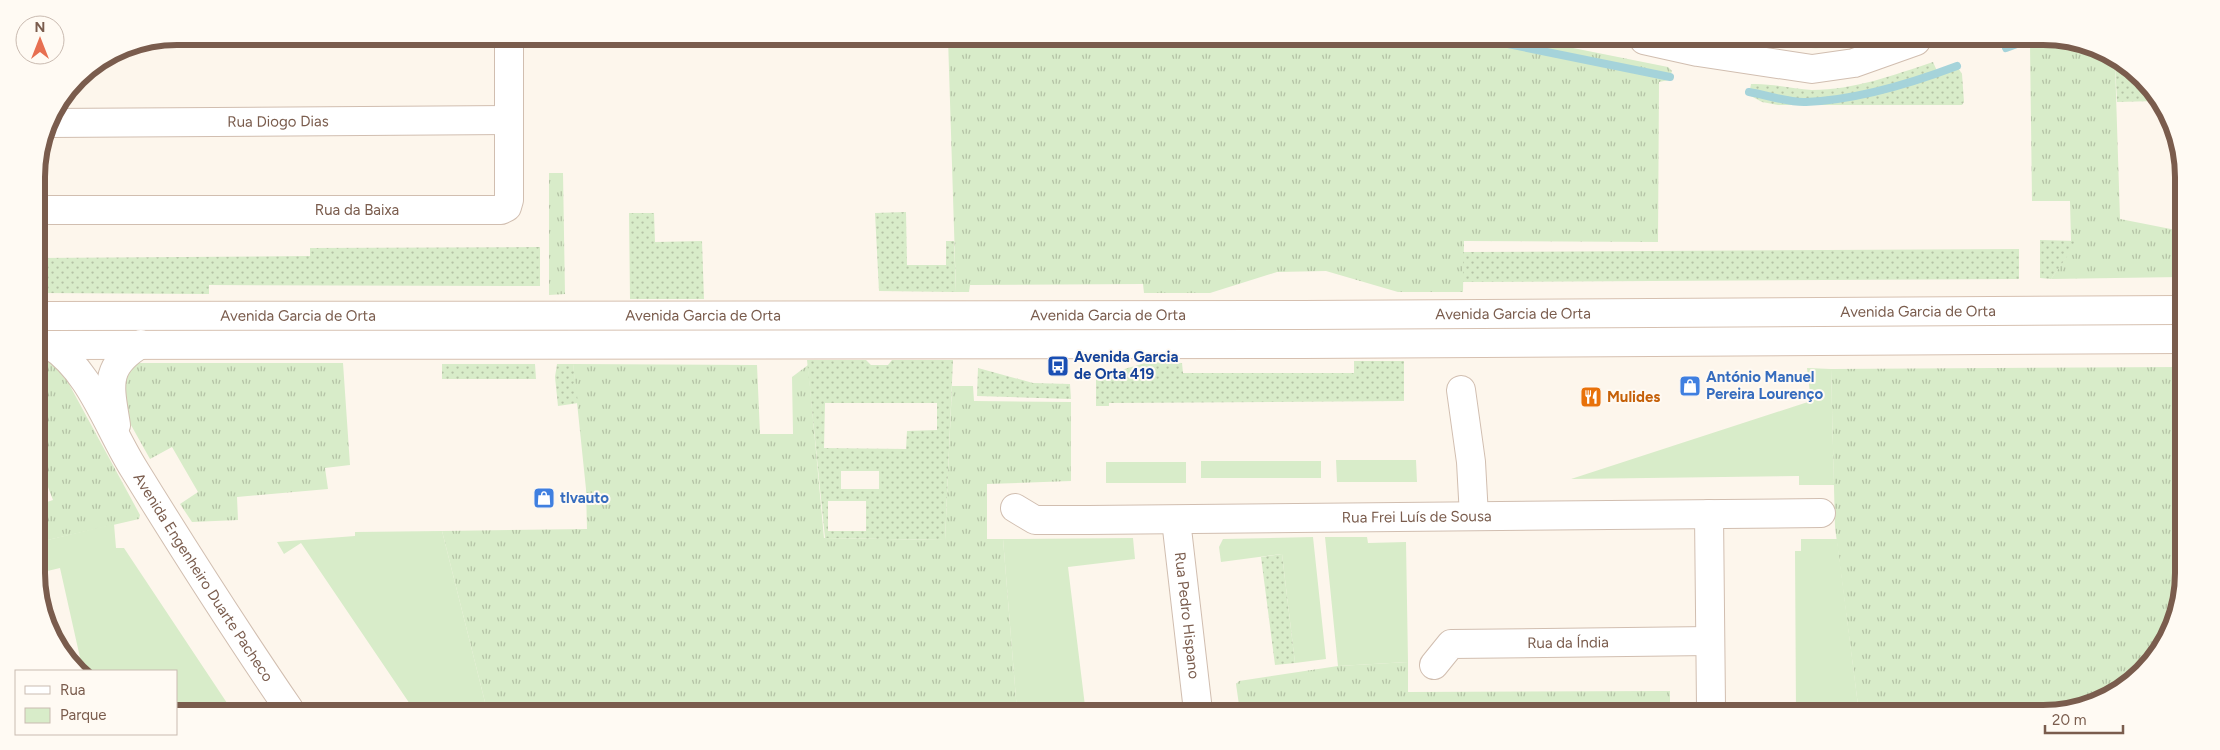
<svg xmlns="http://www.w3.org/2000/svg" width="2220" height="750" viewBox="0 0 2220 750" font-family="Figtree,sans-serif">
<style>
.grass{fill:url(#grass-tufts)}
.park{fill:#d8ecc9}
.garden{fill:url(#garden-dots);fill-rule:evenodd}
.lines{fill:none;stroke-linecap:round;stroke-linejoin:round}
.stream{stroke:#a5d3da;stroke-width:8}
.street-casing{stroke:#d1beb0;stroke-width:30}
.secondary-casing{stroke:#d6c0b0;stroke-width:30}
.street{stroke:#fff;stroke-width:28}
.secondary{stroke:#fff;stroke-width:28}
.labels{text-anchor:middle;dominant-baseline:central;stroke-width:4;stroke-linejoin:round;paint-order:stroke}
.street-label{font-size:15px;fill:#7a5c4d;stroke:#fffaf3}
.transit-label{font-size:15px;font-weight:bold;fill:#164399;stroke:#fffaf3;text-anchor:start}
.shop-label{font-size:15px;font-weight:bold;fill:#366cbe;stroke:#fffaf3;text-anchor:start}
.food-label{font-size:15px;font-weight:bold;fill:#c56008;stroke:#fffaf3;text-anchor:start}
.rim{fill:none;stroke:#7a5c4d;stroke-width:6}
</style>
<defs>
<pattern id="grass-tufts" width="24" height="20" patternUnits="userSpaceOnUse" patternTransform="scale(1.25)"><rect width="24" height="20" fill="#d8ecc9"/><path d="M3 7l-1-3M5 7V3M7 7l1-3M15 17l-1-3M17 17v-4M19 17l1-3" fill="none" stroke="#b4c2a5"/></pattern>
<pattern id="garden-dots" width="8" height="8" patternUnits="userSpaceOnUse" patternTransform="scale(1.25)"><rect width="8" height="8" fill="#d8ecc9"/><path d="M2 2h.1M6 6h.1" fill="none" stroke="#b4c2a5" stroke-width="1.8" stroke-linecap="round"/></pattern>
</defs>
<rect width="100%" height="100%" fill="#fdf6ec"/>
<path class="grass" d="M 948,38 L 1533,40 L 1668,67 L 1672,71 L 1669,80 L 1659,82 L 1658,242 L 1464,241 L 1463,292 L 1398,292 L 1326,271 L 1277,272 L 1210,293 L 1144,293 L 1143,284 L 970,285 L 969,292 L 956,292 Z
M 1799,40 L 1860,41 C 1839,47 1821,50 1798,47 Z
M 2040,41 L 2080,41 L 2115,63 L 2120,219 L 2181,231 L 2180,277 L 2051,279 L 2077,241 L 2071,241 L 2070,201 L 2032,201 L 2030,45 Z
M 549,173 L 563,173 L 565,294 L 549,295 Z
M 38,360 L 49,360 L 63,373 L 140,515 L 139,519 L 39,542 L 38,505 L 53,500 L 38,461 L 40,422 L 38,422 Z
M 134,363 L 343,363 L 350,465 L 325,468 L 328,489 L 237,497 L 238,520 L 192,522 L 180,504 L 198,492 L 172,447 L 150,459 L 122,409 L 124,376 Z
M 573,364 L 757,365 L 760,434 L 793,434 L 792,377 L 808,365 L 824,538 L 945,540 L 952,386 L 973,386 L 974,401 L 1071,402 L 1071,481 L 987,484 L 987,539 L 1003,539 L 1017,711 L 487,710 L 442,531 L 587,529 L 586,489 Z
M 2180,367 L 2179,610 L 2160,651 L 2129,684 L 2052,713 L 1859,713 L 1835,527 L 1831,369 Z
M 1408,662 L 1408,692 L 1670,691 L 1670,713 L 1240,712 L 1236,684 L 1239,681 L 1338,666 Z"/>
<path class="park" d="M 1807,368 L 1831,369 L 1834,485 L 1799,485 L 1799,476 L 1571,479 L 1811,401 Z
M 1336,460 L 1416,460 L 1417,482 L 1337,482 Z
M 1201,461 L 1321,461 L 1321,478 L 1201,478 Z
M 1106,462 L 1186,462 L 1186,483 L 1106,483 Z
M 114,524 L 116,548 L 124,548 L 231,709 L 176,709 L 176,671 L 83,671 L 60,568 L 39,573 L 39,542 Z
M 442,531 L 487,710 L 414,710 L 301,543 L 284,554 L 277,542 L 355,536 L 355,532 Z
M 1313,537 L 1326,659 L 1295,663 L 1282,554 L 1221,562 L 1219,547 L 1223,539 Z
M 1325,537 L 1367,537 L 1368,543 L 1406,542 L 1408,662 L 1338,666 Z
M 1133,538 L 1135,559 L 1068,567 L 1085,706 L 1084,711 L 1017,711 L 1003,539 Z
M 1801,539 L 1837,539 L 1859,713 L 1796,713 L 1795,551 L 1801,551 Z"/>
<path class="garden" d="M 1753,40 L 1799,40 L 1798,47 Z
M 1933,62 L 1937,71 L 1957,66 L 1962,74 L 1964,102 L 1962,105 L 1778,105 L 1762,102 L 1749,95 L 1751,84 C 1771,83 1792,89 1812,90 C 1854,90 1894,75 1933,62 Z
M 2115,63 L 2149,84 L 2157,101 L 2117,102 Z
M 906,212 L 907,265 L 946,265 L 946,241 L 954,241 L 956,292 L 879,291 L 875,213 Z
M 629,213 L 654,213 L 655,242 L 702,241 L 704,299 L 630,299 Z
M 2040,240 L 2078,241 L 2051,279 L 2040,278 Z
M 540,247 L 540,286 L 209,285 L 209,294 L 37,293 L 37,258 L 310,256 L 310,248 Z
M 2019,249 L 2019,279 L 1463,282 L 1463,252 Z
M 807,360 L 866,360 L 871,365 L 888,365 L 892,360 L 953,360 L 945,540 L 825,538 ZM 825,403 L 937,403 L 937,430 L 907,431 L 906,449 L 824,448 ZM 841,471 L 879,471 L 879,489 L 841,489 ZM 828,501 L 866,501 L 866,531 L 828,531 Z
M 1354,361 L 1404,361 L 1404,401 L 1109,403 L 1109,406 L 1096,406 L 1096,377 L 1149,362 L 1182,363 L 1183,373 L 1354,373 Z
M 442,364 L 535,364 L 536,379 L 442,379 Z
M 557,364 L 573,364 L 578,403 L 558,406 L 555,377 Z
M 978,368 L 1033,383 L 1070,384 L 1071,399 L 977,396 Z
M 1282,554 L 1295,663 L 1275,665 L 1261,557 Z"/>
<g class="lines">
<path class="stream" d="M 1488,40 L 1670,77
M 2006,48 L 2025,41
M 1749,92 C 1767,95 1789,103 1806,102 C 1855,100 1912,83 1957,66"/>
<g class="street-casing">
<g id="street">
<path d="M 1644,40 L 1698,52 L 1812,69 L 1854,63 L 1916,41"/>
<path id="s1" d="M 47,123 L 509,120"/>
<path id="s2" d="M 37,210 L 501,210 L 507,207 L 509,200 L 509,37"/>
<path id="s3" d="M 50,345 C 91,371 108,428 134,469 C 184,550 235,630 289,709"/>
<path d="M 1461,390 L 1471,462 L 1474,516"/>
<path d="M 116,425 C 110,386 103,367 141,344"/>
<path id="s4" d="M 1015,508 L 1035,520 L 1088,520 L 1821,513"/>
<path d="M 1709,514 L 1711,707"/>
<path id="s5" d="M 1176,520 L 1198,711"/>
<path id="s6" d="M 1434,665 L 1451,644 L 1710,641"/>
</g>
</g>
<g class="secondary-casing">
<g id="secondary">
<path id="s7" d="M 37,316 L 1303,315 L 2180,310"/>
<path d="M 38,345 L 1303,344 L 2180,339"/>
</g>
</g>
<use href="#street" class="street"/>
<use href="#secondary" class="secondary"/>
</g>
<defs>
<g id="bus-square" transform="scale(1.125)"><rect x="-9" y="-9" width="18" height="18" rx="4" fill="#1a4fb4" stroke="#fffaf3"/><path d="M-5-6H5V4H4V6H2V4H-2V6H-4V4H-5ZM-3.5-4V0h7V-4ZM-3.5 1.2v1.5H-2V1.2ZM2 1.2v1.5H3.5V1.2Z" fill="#fff"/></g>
<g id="shop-square" transform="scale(1.125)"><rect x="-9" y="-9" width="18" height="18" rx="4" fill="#3f7fe0" stroke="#fffaf3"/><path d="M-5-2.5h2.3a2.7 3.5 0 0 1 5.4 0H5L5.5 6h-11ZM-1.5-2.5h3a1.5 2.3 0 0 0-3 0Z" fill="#fff"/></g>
<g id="restaurant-square" transform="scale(1.125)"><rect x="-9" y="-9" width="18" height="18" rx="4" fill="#e8710a" stroke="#fffaf3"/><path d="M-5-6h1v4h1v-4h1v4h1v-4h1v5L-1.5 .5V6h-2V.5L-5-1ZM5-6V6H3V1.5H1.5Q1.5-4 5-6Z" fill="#fff"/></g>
</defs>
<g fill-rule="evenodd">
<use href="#bus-square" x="1058" y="366"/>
<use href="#shop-square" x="1690" y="386"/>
<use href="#restaurant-square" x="1591" y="397"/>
<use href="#shop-square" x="544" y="498"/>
</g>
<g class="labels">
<g class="street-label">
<text stroke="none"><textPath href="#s1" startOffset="231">Rua Diogo Dias</textPath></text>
<text stroke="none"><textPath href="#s2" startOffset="320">Rua da Baixa</textPath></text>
<text stroke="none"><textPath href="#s7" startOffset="1881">Avenida Garcia de Orta</textPath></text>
<text stroke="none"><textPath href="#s7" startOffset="1476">Avenida Garcia de Orta</textPath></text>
<text stroke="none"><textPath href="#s7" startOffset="1071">Avenida Garcia de Orta</textPath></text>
<text stroke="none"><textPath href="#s7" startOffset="261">Avenida Garcia de Orta</textPath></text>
<text stroke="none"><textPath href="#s7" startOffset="666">Avenida Garcia de Orta</textPath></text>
<text stroke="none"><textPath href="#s4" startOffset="405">Rua Frei Luís de Sousa</textPath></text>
<text stroke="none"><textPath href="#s3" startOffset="280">Avenida Engenheiro Duarte Pacheco</textPath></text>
<text stroke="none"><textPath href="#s5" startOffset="96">Rua Pedro Hispano</textPath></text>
<text stroke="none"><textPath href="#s6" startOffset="144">Rua da Índia</textPath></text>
</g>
<g class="transit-label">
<text x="1074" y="357">Avenida Garcia<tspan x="1074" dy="17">de Orta 419</tspan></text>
</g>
<g class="shop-label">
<text x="1706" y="377">António Manuel<tspan x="1706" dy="17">Pereira Lourenço</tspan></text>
<text x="560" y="498">tlvauto</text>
</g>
<g class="food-label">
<text x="1607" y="397">Mulides</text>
</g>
</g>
<path d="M0 0H2220V750H0ZM177 45H2043A132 132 0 0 1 2175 177V573A132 132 0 0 1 2043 705H177A132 132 0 0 1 45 573V177A132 132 0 0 1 177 45Z" fill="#fffaf3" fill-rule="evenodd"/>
<path class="rim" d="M177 45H2043A132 132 0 0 1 2175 177V573A132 132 0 0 1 2043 705H177A132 132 0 0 1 45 573V177A132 132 0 0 1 177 45Z"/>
<rect x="15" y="670" width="162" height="65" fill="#fffaf3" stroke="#cabbb1"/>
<rect x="25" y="686" width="25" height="8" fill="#ffffff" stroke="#cabbb1"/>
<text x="60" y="695" font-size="15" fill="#7a5c4d">Rua</text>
<rect x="25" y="708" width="25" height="15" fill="#d8ecc9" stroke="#cabbb1"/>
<text x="60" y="720" font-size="15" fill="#7a5c4d">Parque</text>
<g transform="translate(40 40)"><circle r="24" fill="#fffaf3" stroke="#cabbb1"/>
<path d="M0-4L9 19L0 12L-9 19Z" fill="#e76f51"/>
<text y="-8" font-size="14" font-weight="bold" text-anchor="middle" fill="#7a5c4d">N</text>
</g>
<path d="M2045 725v8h78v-8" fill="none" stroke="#7a5c4d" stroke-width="2.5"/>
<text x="2052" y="725" font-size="15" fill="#7a5c4d" stroke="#fffaf3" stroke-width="4" paint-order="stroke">20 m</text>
</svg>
